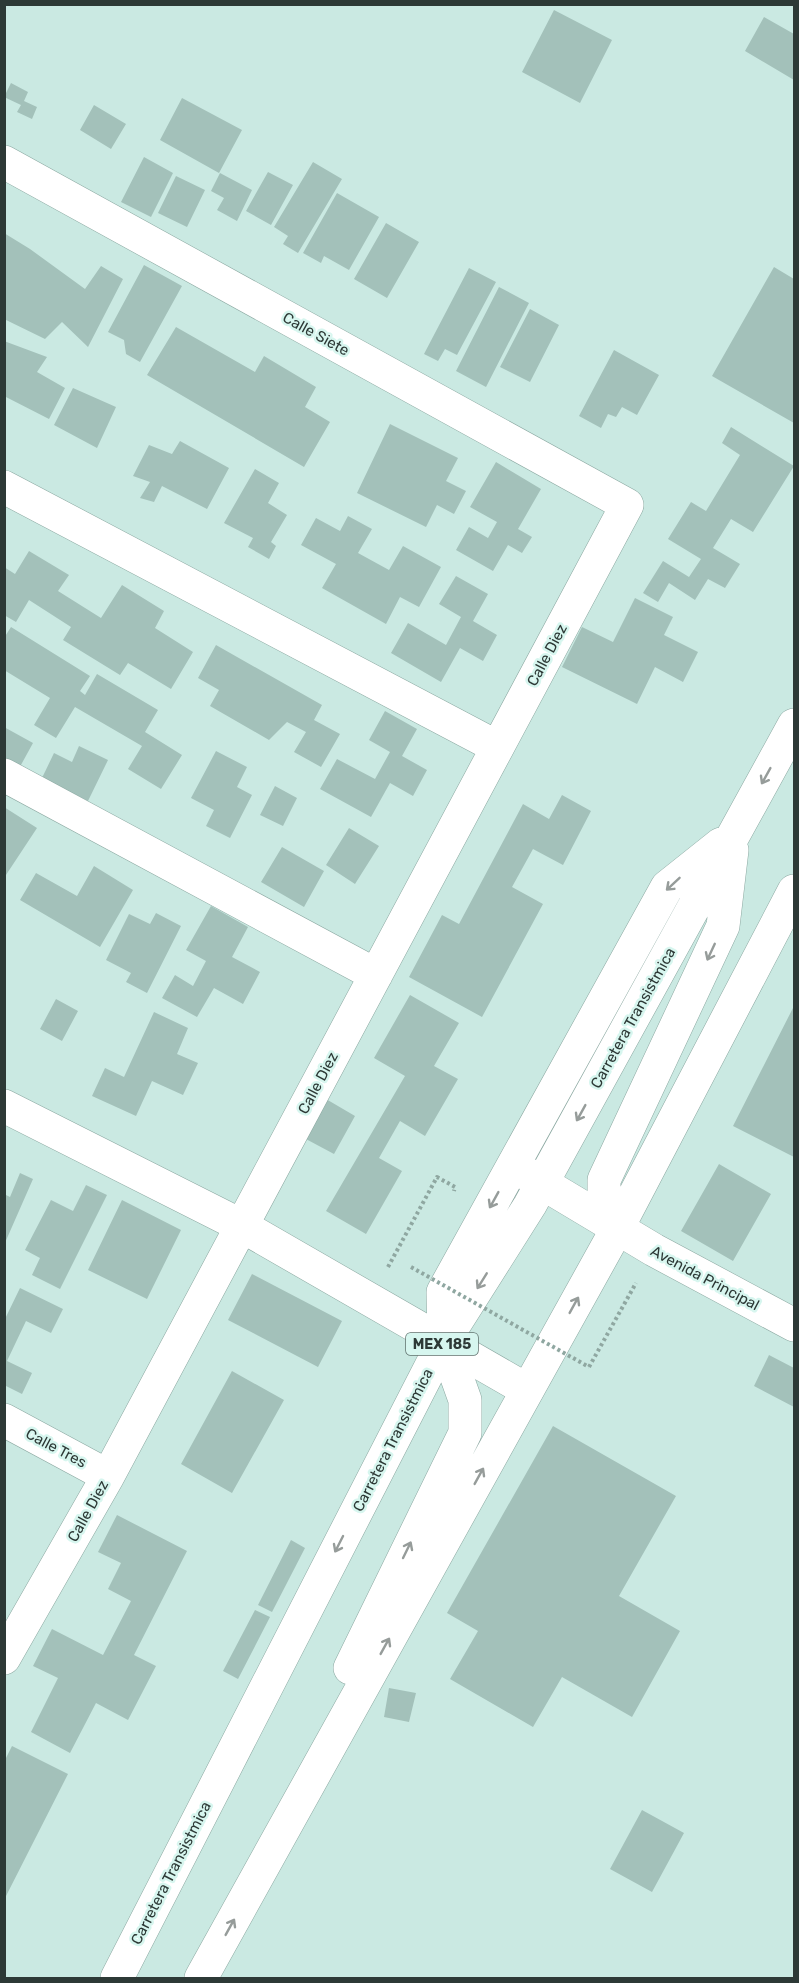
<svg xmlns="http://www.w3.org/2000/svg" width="799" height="1983" viewBox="0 0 799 1983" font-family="Rubik,sans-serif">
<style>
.building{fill:#a3c1ba}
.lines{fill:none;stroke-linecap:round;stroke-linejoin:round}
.minor-casing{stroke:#8ba8a1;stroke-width:34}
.primary-casing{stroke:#8ba8a1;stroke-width:34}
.path{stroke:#8fa7a1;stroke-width:4;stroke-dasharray:3 3;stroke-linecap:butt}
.minor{stroke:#fff;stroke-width:33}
.primary{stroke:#fff;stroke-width:33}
.path-bridge{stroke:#8fa7a1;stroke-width:4;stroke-dasharray:3 3;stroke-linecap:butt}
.oneway{stroke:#969c9a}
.labels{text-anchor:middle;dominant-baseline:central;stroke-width:5;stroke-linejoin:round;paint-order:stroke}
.shield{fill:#d7f6ef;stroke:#60726e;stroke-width:1.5}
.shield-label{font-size:14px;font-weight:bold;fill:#2d3936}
.street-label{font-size:15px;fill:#2d3936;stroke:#d7f6ef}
</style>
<rect width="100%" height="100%" fill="#cae9e2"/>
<path class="building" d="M 554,10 L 612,40 L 580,103 L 522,72 Z
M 764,17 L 794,34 L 794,80 L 745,51 Z
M 11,83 L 28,92 L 24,101 L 37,107 L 32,119 L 17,112 L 21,105 L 4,97 Z
M 182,98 L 242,130 L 219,173 L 160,140 Z
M 94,105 L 126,124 L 111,149 L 80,130 Z
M 144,157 L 173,173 L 151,217 L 121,202 Z
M 313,162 L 342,179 L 298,253 L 283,244 L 288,236 L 274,227 Z
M 268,172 L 293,185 L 271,225 L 246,211 Z
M 220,173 L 252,190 L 237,221 L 217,210 L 224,198 L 211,191 Z
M 176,176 L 205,190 L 187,227 L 158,213 Z
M 337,193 L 379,217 L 349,270 L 324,256 L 321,263 L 303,253 Z
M 386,223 L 419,242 L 387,298 L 354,279 Z
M 4,233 L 30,249 L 85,289 L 101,266 L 123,279 L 88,347 L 62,322 L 45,339 L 4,319 Z
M 144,265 L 182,286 L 140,362 L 126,354 L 124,340 L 108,332 Z
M 774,267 L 794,279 L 794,423 L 712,376 Z
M 469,268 L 496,282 L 457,355 L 445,349 L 438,361 L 424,354 Z
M 499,287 L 529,303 L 486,387 L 456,371 Z
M 530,309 L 559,325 L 530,382 L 500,367 Z
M 176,327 L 255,372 L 264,356 L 316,387 L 305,407 L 330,422 L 304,467 L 147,375 Z
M 4,341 L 47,357 L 37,372 L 65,388 L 49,419 L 4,396 Z
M 614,350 L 659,375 L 637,415 L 622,407 L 616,417 L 608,414 L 601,428 L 579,416 Z
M 73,388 L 116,407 L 97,448 L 54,425 Z
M 390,424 L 458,458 L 446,481 L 466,491 L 454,514 L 437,505 L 426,527 L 357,493 Z
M 731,427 L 794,466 L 753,532 L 731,519 L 713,548 L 740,564 L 725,588 L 708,579 L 695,600 L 669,583 L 658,602 L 643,593 L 663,561 L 689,577 L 701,559 L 668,539 L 691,502 L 706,511 L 740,455 L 722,443 Z
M 180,441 L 229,468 L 207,509 L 162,486 L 154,502 L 140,498 L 150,482 L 133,476 L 149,445 L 172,454 Z
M 496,462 L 541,489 L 518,529 L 532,537 L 522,553 L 508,545 L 493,571 L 456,550 L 469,527 L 488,538 L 497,522 L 470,507 Z
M 255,469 L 279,483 L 268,503 L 287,515 L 271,542 L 276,546 L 269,559 L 248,547 L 253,538 L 224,523 Z
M 348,516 L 372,529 L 358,553 L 389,570 L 403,546 L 441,567 L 419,607 L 400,597 L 386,624 L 322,588 L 336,564 L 301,545 L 316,518 L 340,531 Z
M 29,551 L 69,575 L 58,591 L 101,618 L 122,585 L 164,611 L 155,628 L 193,652 L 171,689 L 128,663 L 120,675 L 63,640 L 71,627 L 29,600 L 16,622 L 4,615 L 4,567 L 15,574 Z
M 456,576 L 488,594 L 473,621 L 497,635 L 483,661 L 460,648 L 441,682 L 391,653 L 408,623 L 446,645 L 461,617 L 439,604 Z
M 635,598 L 673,617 L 664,635 L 698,652 L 683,682 L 655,667 L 637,704 L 562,667 L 582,627 L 613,642 Z
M 11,627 L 90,676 L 80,691 L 85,695 L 97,674 L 158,710 L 145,732 L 182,755 L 161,789 L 128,769 L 142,746 L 75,707 L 56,738 L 34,725 L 50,698 L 4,670 L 4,638 Z
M 216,645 L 322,705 L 314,720 L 340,734 L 321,767 L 294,752 L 306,732 L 287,722 L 269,740 L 210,706 L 219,690 L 198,678 Z
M 385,711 L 417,729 L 402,756 L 427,770 L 413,796 L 390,783 L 371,817 L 320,789 L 337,759 L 375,779 L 390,752 L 369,740 Z
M 4,727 L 33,743 L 16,774 L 4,767 Z
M 79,746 L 108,760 L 88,801 L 42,778 L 54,753 L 72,762 Z
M 216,751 L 247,767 L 237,787 L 252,795 L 230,838 L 206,826 L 214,810 L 191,798 Z
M 275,786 L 297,798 L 283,826 L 260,815 Z
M 562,795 L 591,811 L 563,865 L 533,849 L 512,887 L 543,904 L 482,1017 L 409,977 L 442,915 L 459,924 L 523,804 L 549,819 Z
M 4,807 L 37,828 L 4,878 Z
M 349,828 L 379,846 L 355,884 L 326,865 Z
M 282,847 L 324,871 L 304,907 L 261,882 Z
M 94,866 L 133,890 L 100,947 L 20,900 L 36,873 L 77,896 Z
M 211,906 L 248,927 L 232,957 L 260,972 L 243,1004 L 214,988 L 197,1017 L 162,998 L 175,975 L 193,986 L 206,961 L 186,950 Z
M 156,913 L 181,926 L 147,993 L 126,982 L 131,973 L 106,960 L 129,914 L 150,924 Z
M 410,995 L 459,1023 L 434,1066 L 458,1079 L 425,1136 L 400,1121 L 379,1158 L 402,1171 L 366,1234 L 326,1211 L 405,1076 L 374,1058 Z
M 56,999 L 78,1011 L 62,1041 L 40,1029 Z
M 794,1006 L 794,1157 L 733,1126 Z
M 154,1012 L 188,1028 L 177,1054 L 198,1063 L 183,1095 L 152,1081 L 136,1116 L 92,1096 L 105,1068 L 124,1077 Z
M 326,1099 L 355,1116 L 334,1154 L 304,1138 Z
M 719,1164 L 771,1194 L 733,1261 L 681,1231 Z
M 20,1173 L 33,1179 L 4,1245 L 4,1194 L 10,1197 Z
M 86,1185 L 107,1195 L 60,1289 L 32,1275 L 40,1258 L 25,1250 L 51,1200 L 73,1211 Z
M 122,1200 L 181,1230 L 147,1299 L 88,1270 Z
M 252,1274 L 342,1321 L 318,1367 L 228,1320 Z
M 20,1288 L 63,1309 L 51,1333 L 26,1321 L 7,1361 L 32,1373 L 22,1394 L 4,1385 L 4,1321 Z
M 769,1355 L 794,1368 L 794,1407 L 754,1386 Z
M 232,1371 L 284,1400 L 232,1493 L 181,1464 Z
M 553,1426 L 676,1496 L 619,1596 L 680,1631 L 632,1717 L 562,1677 L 533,1727 L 450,1679 L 478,1631 L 447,1613 Z
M 117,1515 L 187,1551 L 134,1655 L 156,1666 L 128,1720 L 96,1703 L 70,1753 L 31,1732 L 58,1678 L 33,1666 L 52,1629 L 103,1655 L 131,1601 L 108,1589 L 121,1563 L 98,1552 Z
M 291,1540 L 305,1548 L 272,1612 L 258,1605 Z
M 255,1610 L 270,1617 L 238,1679 L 223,1671 Z
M 389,1688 L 416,1693 L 409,1722 L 384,1717 Z
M 12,1746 L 68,1774 L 4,1900 L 4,1762 Z
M 642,1810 L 684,1833 L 652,1892 L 610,1869 Z"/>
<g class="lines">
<g class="minor-casing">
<path id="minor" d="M 4,162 L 627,505 L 108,1476 L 4,1658
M 4,487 L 497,747
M 4,775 L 376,975
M 4,1106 L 242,1226 L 527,1390
M 517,1168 L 654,1250 L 794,1325
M 4,1420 L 108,1476"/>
</g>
<g class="primary-casing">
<path id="primary" d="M 617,1229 L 604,1195 L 604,1180 L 723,926 L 732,850
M 350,1668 L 465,1433 L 465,1400 L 444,1341 L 443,1292 L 667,887 L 721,844
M 117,1978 L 444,1341 L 530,1205 L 794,725
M 201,1978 L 617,1229 L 794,891"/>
</g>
<path class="path" d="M 388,1267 L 437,1177 L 455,1187 L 454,1191
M 589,1367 L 636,1283"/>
<use href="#minor" class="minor"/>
<use href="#primary" class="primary"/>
<path class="path-bridge" d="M 411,1267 L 589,1367"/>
</g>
<defs><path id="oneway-shaft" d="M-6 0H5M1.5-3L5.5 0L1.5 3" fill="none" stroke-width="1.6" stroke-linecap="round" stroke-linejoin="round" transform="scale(1.5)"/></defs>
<g class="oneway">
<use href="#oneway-shaft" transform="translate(766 776) rotate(119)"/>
<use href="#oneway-shaft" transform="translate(673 884) rotate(137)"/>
<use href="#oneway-shaft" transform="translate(711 952) rotate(115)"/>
<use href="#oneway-shaft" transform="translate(581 1113) rotate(119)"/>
<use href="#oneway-shaft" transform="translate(494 1200) rotate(119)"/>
<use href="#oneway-shaft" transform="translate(482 1281) rotate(122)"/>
<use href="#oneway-shaft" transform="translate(574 1305) rotate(-61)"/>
<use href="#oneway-shaft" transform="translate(479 1476) rotate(-61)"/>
<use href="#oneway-shaft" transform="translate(339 1544) rotate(117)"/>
<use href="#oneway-shaft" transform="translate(407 1550) rotate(-64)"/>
<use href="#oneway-shaft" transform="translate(385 1646) rotate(-61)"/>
<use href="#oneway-shaft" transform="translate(230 1927) rotate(-61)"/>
</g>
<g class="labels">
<rect class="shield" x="406" y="1333" width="72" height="22" rx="4.5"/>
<g class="shield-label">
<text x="442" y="1344">MEX 185</text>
</g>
<g class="street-label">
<text transform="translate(316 334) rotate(29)">Calle Siete</text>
<text transform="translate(547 655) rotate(-62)">Calle Diez</text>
<text transform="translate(633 1018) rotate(-61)">Carretera Transistmica</text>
<text transform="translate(318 1083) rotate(-62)">Calle Diez</text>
<text transform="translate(705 1278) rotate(28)">Avenida Principal</text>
<text transform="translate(393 1440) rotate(-63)">Carretera Transistmica</text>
<text transform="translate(56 1448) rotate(28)">Calle Tres</text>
<text transform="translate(88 1511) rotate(-61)">Calle Diez</text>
<text transform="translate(171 1873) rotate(-63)">Carretera Transistmica</text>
</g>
</g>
<rect width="799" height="1983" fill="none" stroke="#2d3936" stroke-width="12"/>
</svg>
